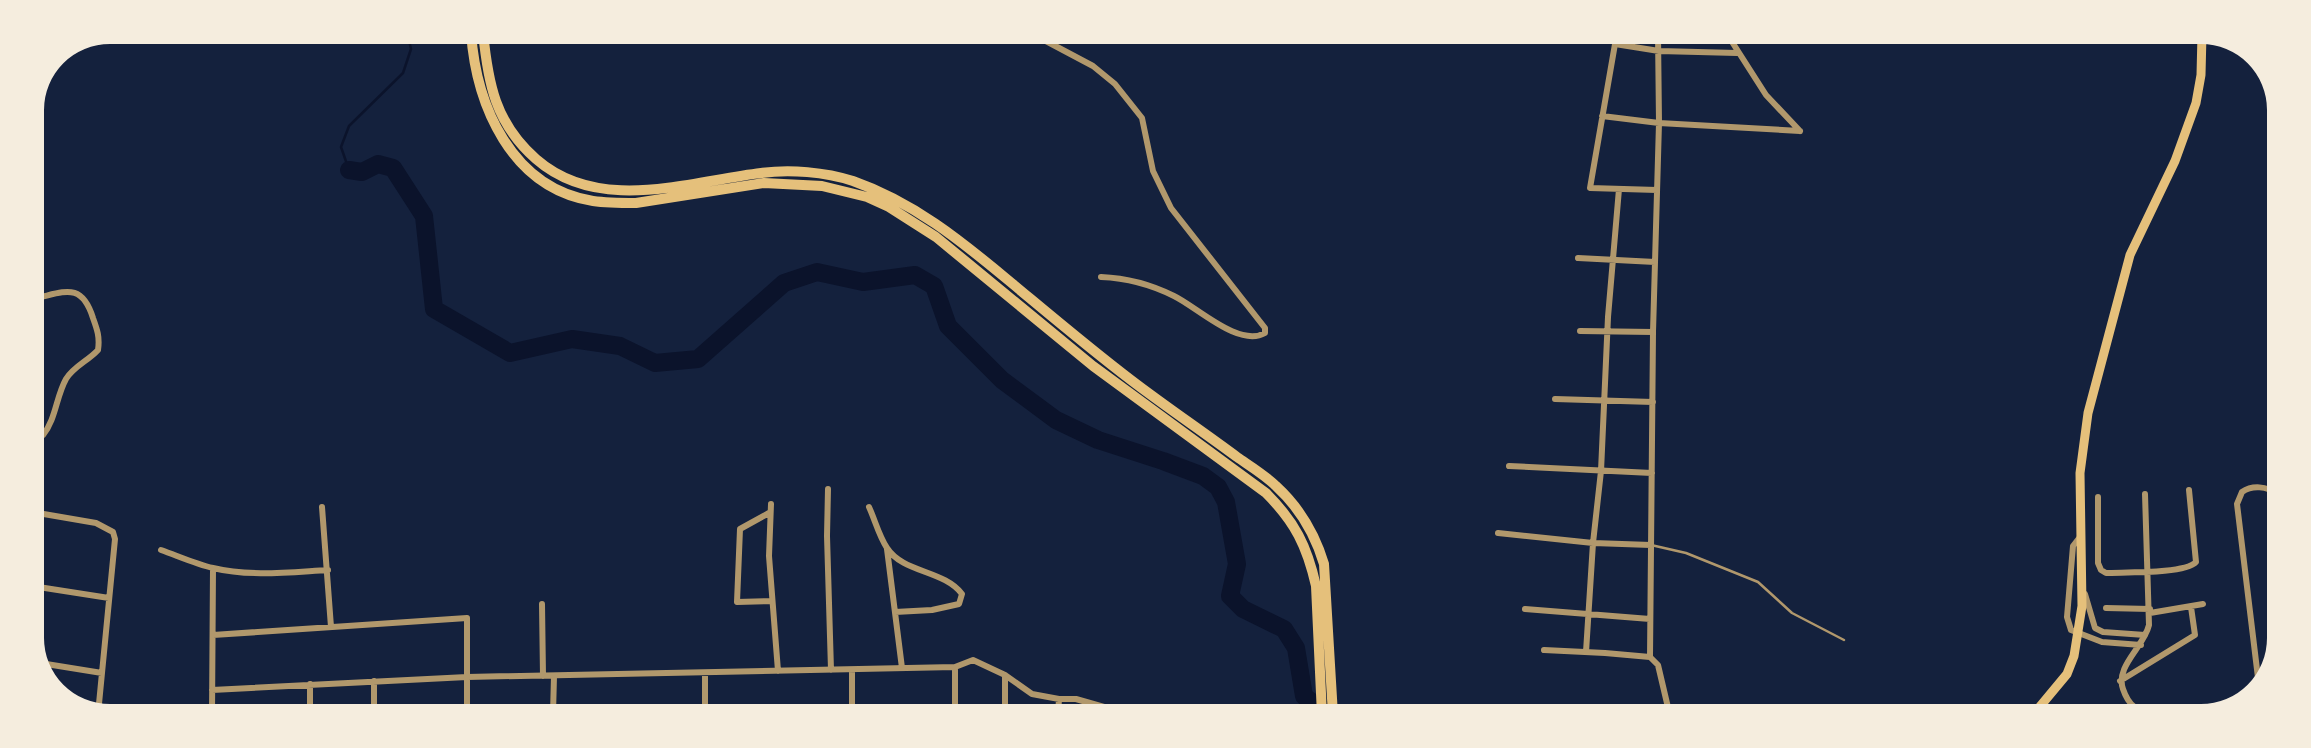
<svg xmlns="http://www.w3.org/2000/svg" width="2311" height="748" viewBox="0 0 2311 748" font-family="'DejaVu Sans',sans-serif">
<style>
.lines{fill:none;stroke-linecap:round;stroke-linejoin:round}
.stream{stroke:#0b132b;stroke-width:2.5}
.river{stroke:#0b132b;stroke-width:18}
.service{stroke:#b1986c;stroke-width:2.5}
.minor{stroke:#b1986c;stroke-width:6}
.primary{stroke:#e5c07b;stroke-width:9}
.trunk{stroke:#e5c07b;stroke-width:10}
</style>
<rect width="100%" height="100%" fill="#14213d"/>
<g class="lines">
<path class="stream" d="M 349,170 L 341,147 L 349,126 L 403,73 L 411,49 L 407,32"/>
<path class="river" d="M 349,170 L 362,172 L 378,164 L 393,168 L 424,216 L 434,309 L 510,353 L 572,339 L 620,346 L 655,363 L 698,359 L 784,283 L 817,272 L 863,282 L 915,275 L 934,286 L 948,326 L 1002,380 L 1056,420 L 1098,440 L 1163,461 L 1203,476 L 1218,487 L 1226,502 L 1237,564 L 1230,596 L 1243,609 L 1284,629 L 1296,648 L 1304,696 L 1319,708 L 1343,715"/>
<path class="service" d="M 1651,545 L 1686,553 L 1758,582 L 1792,613 L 1844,640"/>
<path class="minor" d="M 1036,33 L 1044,40 L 1093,66 L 1115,84 L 1142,118 L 1153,171 L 1171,208 L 1265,328 L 1265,333 C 1239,348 1197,307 1174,296 C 1150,284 1127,278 1101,277
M 1615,33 L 1615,44 L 1590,188 L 1657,190
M 1658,34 L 1659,123 L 1653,332 L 1650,657 L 1658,665 L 1670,716
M 1727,34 L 1766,95 L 1800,131
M 1615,44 L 1659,51 L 1737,53
M 1602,116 L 1659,123 L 1800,131
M 1578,258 L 1655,262
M 32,299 C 63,293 81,280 93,318 C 97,329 100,337 98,350 C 88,361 74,366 66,379 C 56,397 56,419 43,435 L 32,436
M 1580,331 L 1653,332
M 1555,399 L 1653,402
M 1509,466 L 1652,473
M 828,489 L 827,536 L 831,670
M 2145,494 L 2149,625 C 2144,647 2115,666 2123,689 C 2129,707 2137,710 2154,716
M 2098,497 L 2098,563 L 2101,570 L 2106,573 C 2124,572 2185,574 2196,562 L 2189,490
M 771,504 L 769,556 L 778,671
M 322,507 L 331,627
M 869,507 C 875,520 879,536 887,548 C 903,573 944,570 962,594 L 959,604 L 932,610 L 895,612
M 32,512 L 96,523 L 113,532 L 115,539 L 98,714
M 769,513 L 740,529 L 737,602 L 772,601
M 1498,533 L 1593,543 L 1651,545
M 2080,537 L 2073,546 L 2067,617 L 2071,630 L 2102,642 L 2141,645
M 887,549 L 902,668
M 161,550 C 178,556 196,564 213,568 C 250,577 291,572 328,570
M 32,586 L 109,598
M 2085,594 L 2095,628 L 2103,632 L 2145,635
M 542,604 L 543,676
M 2106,608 L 2150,609
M 1525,609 L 1650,619
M 2150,613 L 2203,604
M 213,635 L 467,618 L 467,714
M 1544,650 L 1605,653 L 1650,657
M 1586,652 L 1593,543 L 1601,471 L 1608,317 L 1619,189
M 40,663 L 102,673
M 374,681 L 374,714
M 2120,681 L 2195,635 L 2191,607
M 310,684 L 310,714
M 2259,686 L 2237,504 L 2242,492 C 2252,485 2267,486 2277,494
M 212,690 L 467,677 L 955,667 L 973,660 L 1005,675 L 1032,694 L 1059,699 L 1076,699 L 1132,715
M 2239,704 L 2252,696
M 212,714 L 213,568
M 553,714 L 554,676
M 705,715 L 705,673
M 852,715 L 852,670
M 955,715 L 955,667
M 1005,715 L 1005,675
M 1058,715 L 1059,699"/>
<path class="primary" d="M 2032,716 L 2067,674 L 2074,656 L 2082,606 L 2080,473 L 2088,413 L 2130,255 L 2175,161 L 2196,103 L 2201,75 L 2202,34"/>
<path class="trunk" d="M 471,32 C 476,105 511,188 593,201 C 607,203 621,203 636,203 L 764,183 L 822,186 L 867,197 L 889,207 L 936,237 L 1093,366 L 1266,493 C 1295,522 1307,546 1316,586 L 1322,715
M 483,32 C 488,83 495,123 536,159 C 599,214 687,182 761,173 C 790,169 825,172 853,181 C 913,202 960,240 1008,280 C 1049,314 1089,348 1131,380 C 1165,406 1202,431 1237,457 C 1250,466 1265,475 1276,486 C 1300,508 1315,534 1324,564 L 1333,715"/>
</g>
<path d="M0 0H2311V748H0ZM110 44H2201A66 66 0 0 1 2267 110V638A66 66 0 0 1 2201 704H110A66 66 0 0 1 44 638V110A66 66 0 0 1 110 44Z" fill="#f5edde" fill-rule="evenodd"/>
</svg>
